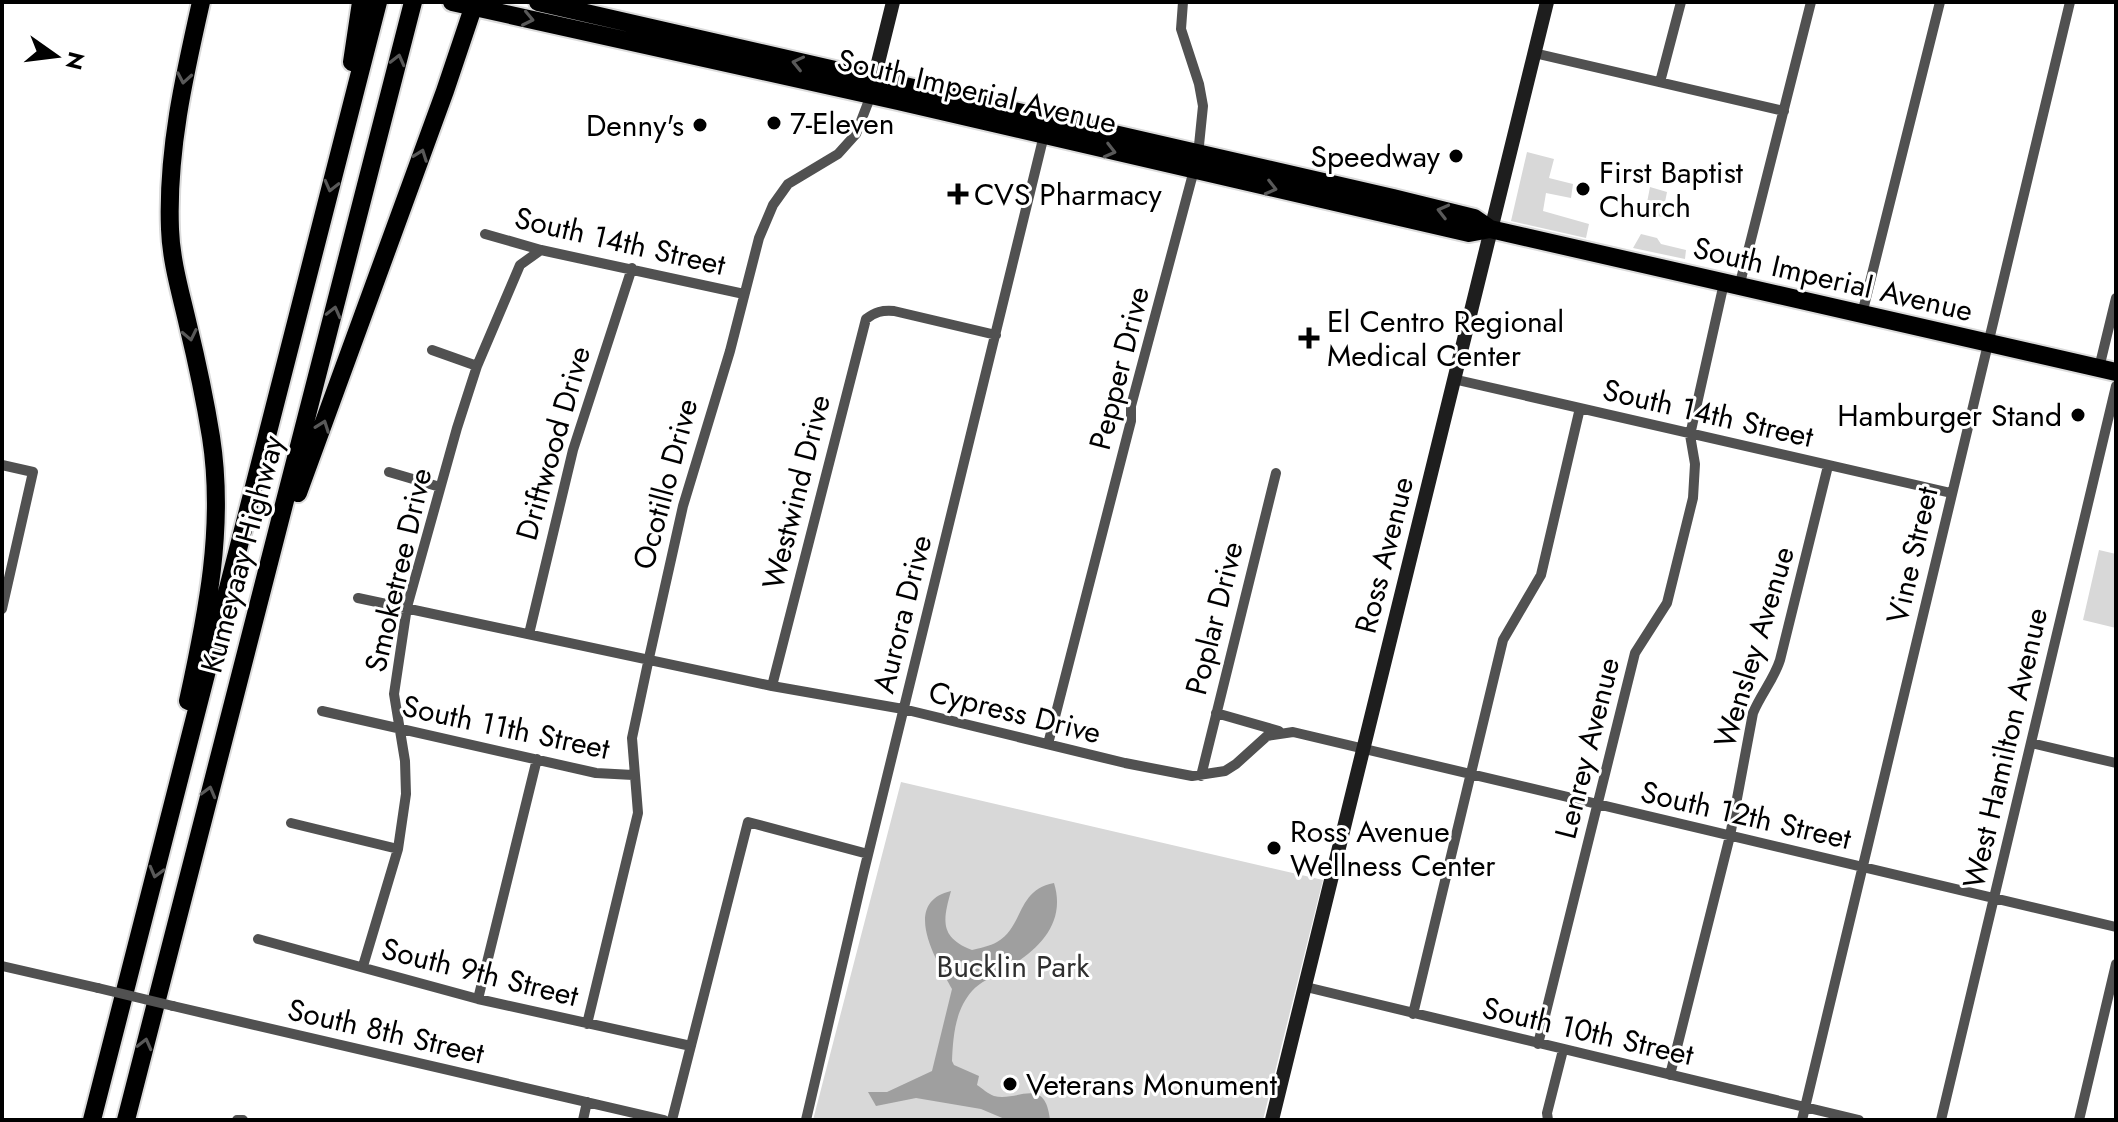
<svg xmlns="http://www.w3.org/2000/svg" width="2118" height="1122" viewBox="0 0 2118 1122" font-family="Jost,sans-serif">
<style>
.green{fill:#d8d8d8}
.water{fill:#9f9f9f}
.lines{fill:none;stroke-linecap:round;stroke-linejoin:round}
.highway-casing{stroke:#dbdbdb;stroke-width:22}
.street{stroke:#515151;stroke-width:10}
.secondary{stroke:#1e1e1e;stroke-width:14}
.highway{stroke:#000;stroke-width:18}
.street-bridge{stroke:#515151;stroke-width:10}
.oneway{stroke:#595959}
.poi-dot{fill:#000;stroke:#fff;stroke-width:3}
.labels{text-anchor:middle;dominant-baseline:central;stroke-width:6;stroke-linejoin:round;paint-order:stroke}
.street-label{font-size:30px;fill:#000;stroke:#fff}
.poi-label{font-size:30px;fill:#000;stroke:#fff;text-anchor:start}
.park-label{font-size:30px;fill:#2f2f2f;stroke:#fff}
</style>
<rect width="100%" height="100%" fill="#fff"/>
<path class="green" d="M 1527,152 L 1554,159 L 1549,178 L 1573,184 L 1571,198 L 1546,193 L 1543,211 L 1589,224 L 1586,238 L 1511,221 Z
M 1650,187 L 1667,192 L 1662,217 L 1645,213 Z
M 1641,234 L 1657,238 L 1661,244 L 1686,250 L 1685,259 L 1633,248 Z
M 2099,550 L 2116,554 L 2116,628 L 2083,620 Z
M 901,782 L 1323,880 L 1263,1120 L 813,1120 Z"/>
<path class="water" d="M 1054,883 C 1067,925 1036,952 1003,971 C 992,977 980,982 972,991 C 955,1010 953,1037 952,1061 L 954,1065 L 979,1076 L 977,1085 C 982,1088 988,1094 994,1096 C 1018,1102 1045,1075 1050,1120 L 1007,1120 L 981,1109 L 916,1098 L 876,1106 L 868,1092 L 887,1092 L 932,1071 L 952,989 C 939,964 899,903 951,891 C 943,920 939,937 972,950 C 980,948 990,946 997,942 C 1024,927 1016,890 1054,883 Z"/>
<g class="lines">
<g class="highway-casing">
<path id="highway" d="M 452,2 L 898,101 L 1469,233 L 1490,229
M 538,2 L 1393,198 L 1474,218 L 1490,229 L 2116,372
M 352,62 L 361,2
M 298,493 L 445,91 L 475,2
M 188,701 C 207,614 225,526 211,437 C 205,400 197,362 188,325 C 181,294 171,261 170,229 C 167,152 184,77 201,2
M 92,1120 L 378,2
M 126,1120 L 413,2"/>
</g>
<path class="street" d="M 1534,53 L 1784,111
M 1660,82 L 1681,2
M 485,234 L 541,250 L 744,294
M 1739,287 L 1811,2
M 1862,314 L 1940,2
M 432,350 L 477,366
M 2099,368 L 2116,298
M 1453,379 L 1951,493
M 2,465 L 33,472 L 2,609
M 389,472 L 440,487
M 358,598 L 772,686 L 903,709 L 1125,763 L 1192,776 L 1225,771 L 1236,764 L 1267,736 L 1293,732 L 2116,927
M 529,634 L 573,450 L 632,268
M 772,686 L 866,319 C 875,312 882,310 894,311 L 996,335
M 322,711 L 596,773 L 633,775
M 1216,713 L 1279,731
M 2031,743 L 2116,763
M 1048,744 L 1131,421 L 1131,406 L 1198,155 L 1203,106 L 1199,84 L 1181,29 L 1183,2
M 1201,776 L 1276,473
M 291,823 L 398,849
M 258,939 L 478,999 L 691,1046
M 2,966 L 98,988
M 363,966 L 398,849 L 406,794 L 405,761 L 394,694 L 407,607 L 457,428 L 477,366 L 520,265 L 541,250
M 1306,987 L 1859,1120
M 478,999 L 537,759
M 173,1006 L 664,1120
M 1413,1014 L 1503,640 L 1541,575 L 1580,408
M 587,1024 L 638,813 L 632,738 L 649,658 L 683,506 L 730,351 L 759,238 L 773,205 L 788,184 L 838,154 L 856,134 L 871,95
M 1538,1044 L 1635,653 L 1667,603 L 1693,498 L 1695,464 L 1690,435 L 1724,283
M 1670,1075 L 1730,836 L 1753,713 C 1761,694 1774,679 1780,660 L 1828,466
M 237,1120 L 243,1120
M 583,1120 L 587,1102
M 672,1120 L 748,822 L 868,854
M 806,1120 L 863,875 L 1045,131
M 1548,1120 L 1547,1113 L 1563,1050
M 1802,1120 L 2070,2
M 1941,1120 L 2116,386
M 2079,1120 L 2116,964"/>
<path class="secondary" d="M 872,87 L 893,2
M 1272,1120 L 1547,2"/>
<use href="#highway" class="highway"/>
<path class="street-bridge" d="M 98,988 L 173,1006"/>
</g>
<defs><path id="oneway-chevron" d="M-2-3.5L2.5 0L-2 3.5" fill="none" stroke-width="1.6" stroke-linecap="round" stroke-linejoin="round" transform="scale(2)"/></defs>
<g class="oneway">
<use href="#oneway-chevron" transform="translate(528 19) rotate(12)"/>
<use href="#oneway-chevron" transform="translate(398 60) rotate(-76)"/>
<use href="#oneway-chevron" transform="translate(798 63) rotate(-167)"/>
<use href="#oneway-chevron" transform="translate(184 78) rotate(100)"/>
<use href="#oneway-chevron" transform="translate(1110 151) rotate(14)"/>
<use href="#oneway-chevron" transform="translate(421 155) rotate(-70)"/>
<use href="#oneway-chevron" transform="translate(331 186) rotate(104)"/>
<use href="#oneway-chevron" transform="translate(1271 188) rotate(14)"/>
<use href="#oneway-chevron" transform="translate(1443 211) rotate(-166)"/>
<use href="#oneway-chevron" transform="translate(334 312) rotate(-76)"/>
<use href="#oneway-chevron" transform="translate(190 335) rotate(78)"/>
<use href="#oneway-chevron" transform="translate(323 426) rotate(-70)"/>
<use href="#oneway-chevron" transform="translate(209 792) rotate(-75)"/>
<use href="#oneway-chevron" transform="translate(156 872) rotate(105)"/>
<use href="#oneway-chevron" transform="translate(145 1044) rotate(-76)"/>
</g>
<g class="poi-dot">
<circle cx="774" cy="123" r="8"/>
<circle cx="700" cy="125" r="8"/>
<circle cx="1456" cy="156" r="8"/>
<circle cx="1583" cy="189" r="8"/>
<path d="M954 182h8v8h8v8h-8v8h-8v-8h-8v-8h8z"/>
<path d="M1305 326h8v8h8v8h-8v8h-8v-8h-8v-8h8z"/>
<circle cx="2078" cy="415" r="8"/>
<circle cx="1274" cy="848" r="8"/>
<circle cx="1010" cy="1084" r="8"/>
</g>
<g class="labels">
<g class="street-label">
<text transform="translate(977 91) rotate(13)">South Imperial Avenue</text>
<text transform="translate(620 241) rotate(13)">South 14th Street</text>
<text transform="translate(1833 279) rotate(13)">South Imperial Avenue</text>
<text transform="translate(1119 368) rotate(-76)">Pepper Drive</text>
<text transform="translate(1708 413) rotate(13)">South 14th Street</text>
<text transform="translate(553 443) rotate(-74)">Driftwood Drive</text>
<text transform="translate(665 484) rotate(-75)">Ocotillo Drive</text>
<text transform="translate(796 492) rotate(-76)">Westwind Drive</text>
<text transform="translate(242 554) rotate(-75)">Kumeyaay Highway</text>
<text transform="translate(1384 555) rotate(-76)">Ross Avenue</text>
<text transform="translate(1912 555) rotate(-77)">Vine Street</text>
<text transform="translate(398 570) rotate(-77)">Smoketree Drive</text>
<text transform="translate(902 614) rotate(-76)">Aurora Drive</text>
<text transform="translate(1214 618) rotate(-76)">Poplar Drive</text>
<text transform="translate(1754 647) rotate(-73)">Wensley Avenue</text>
<text transform="translate(1015 712) rotate(14)">Cypress Drive</text>
<text transform="translate(506 727) rotate(12)">South 11th Street</text>
<text transform="translate(1587 748) rotate(-76)">Lenrey Avenue</text>
<text transform="translate(2005 748) rotate(-77)">West Hamilton Avenue</text>
<text transform="translate(1746 815) rotate(13)">South 12th Street</text>
<text transform="translate(480 972) rotate(14)">South 9th Street</text>
<text transform="translate(386 1031) rotate(13)">South 8th Street</text>
<text transform="translate(1588 1031) rotate(13)">South 10th Street</text>
</g>
<g class="poi-label">
<text x="790" y="123">7-Eleven</text>
<text x="684" y="125" text-anchor="end">Denny's</text>
<text x="1440" y="156" text-anchor="end">Speedway</text>
<text x="1599" y="172">First Baptist<tspan x="1599" dy="34">Church</tspan></text>
<text x="974" y="194">CVS Pharmacy</text>
<text x="1327" y="321">El Centro Regional<tspan x="1327" dy="34">Medical Center</tspan></text>
<text x="2062" y="415" text-anchor="end">Hamburger Stand</text>
<text x="1290" y="831">Ross Avenue<tspan x="1290" dy="34">Wellness Center</tspan></text>
<text x="1026" y="1084">Veterans Monument</text>
</g>
<g class="park-label">
<text x="1013" y="966">Bucklin Park</text>
</g>
</g>
<rect width="2118" height="1122" fill="none" stroke="#000000" stroke-width="8"/>
<g transform="translate(56 56) rotate(104)" stroke="#ffffff" stroke-width="6" paint-order="stroke">
<path d="M0-6L14 30L0 20L-14 30Z" fill="#000000"/>
<text y="-12" font-size="22" font-weight="bold" text-anchor="middle" fill="#000000">N</text>
</g>
</svg>
